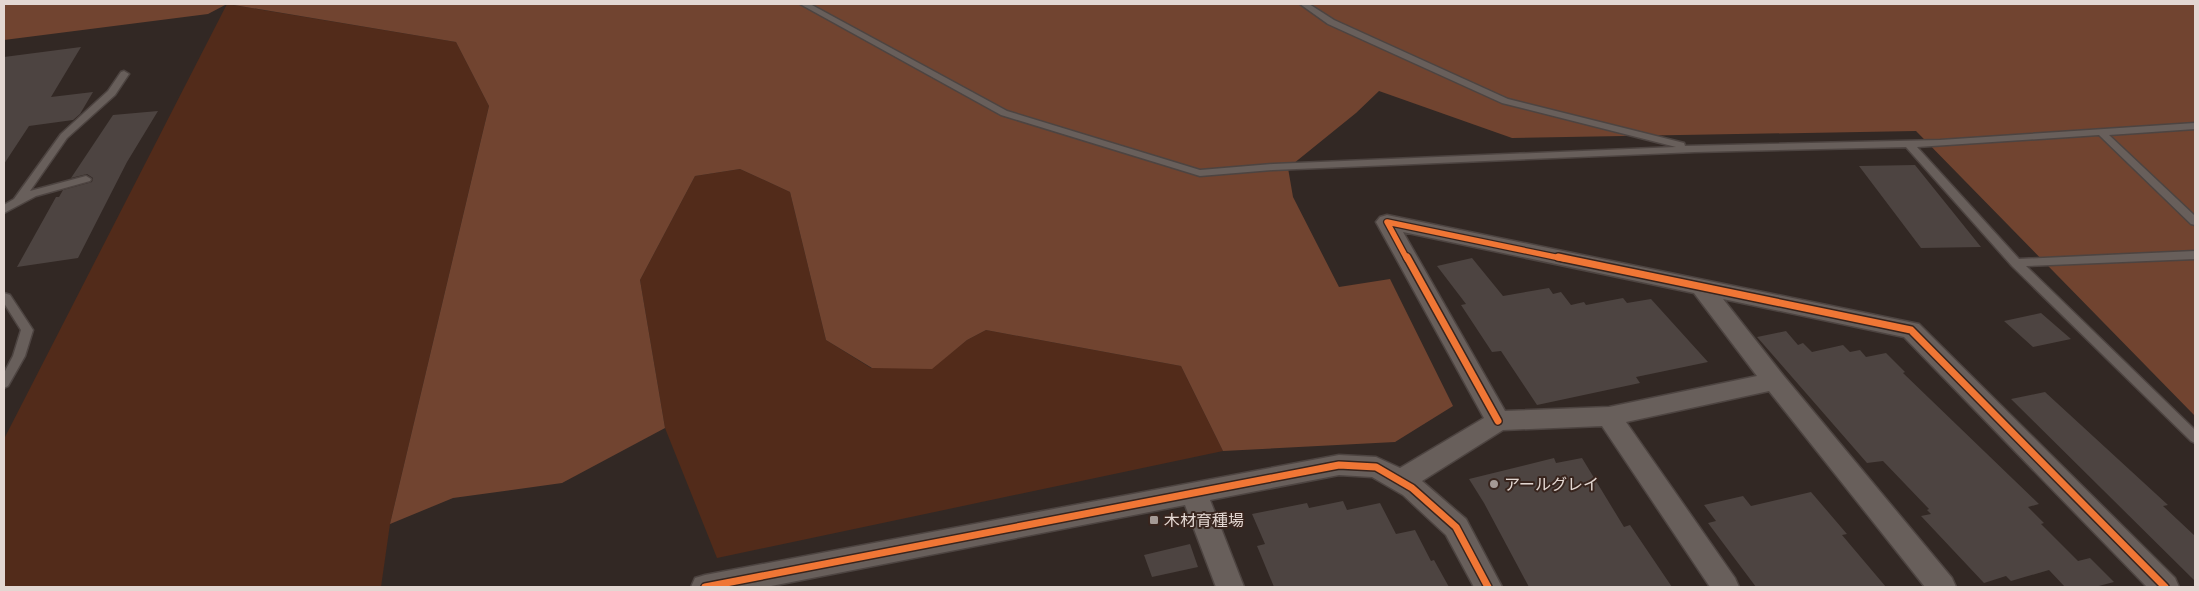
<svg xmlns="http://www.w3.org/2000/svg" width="2199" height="591" viewBox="0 0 2199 591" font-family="'Roboto Serif','Noto Sans JP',serif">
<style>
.green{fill:#522b1a}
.forest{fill:#714430}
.building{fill:#4d4441}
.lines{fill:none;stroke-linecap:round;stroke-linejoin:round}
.service-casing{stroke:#4d4441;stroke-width:3}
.minor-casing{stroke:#4d4441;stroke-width:3}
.service{fill:#685f5b;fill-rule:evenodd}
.minor{fill:#685f5b;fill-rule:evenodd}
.cycleway-far1-casing{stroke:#38251e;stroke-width:8}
.cycleway-casing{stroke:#38251e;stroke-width:10}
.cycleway-far1{stroke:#f07635;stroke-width:5.5}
.cycleway{stroke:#f07635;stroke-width:7}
.poi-dot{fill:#a59a95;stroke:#38251e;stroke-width:2}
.labels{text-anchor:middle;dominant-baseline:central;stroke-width:4;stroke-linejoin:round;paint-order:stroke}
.poi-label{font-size:16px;fill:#e3d7d2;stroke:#38251e;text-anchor:start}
</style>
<rect width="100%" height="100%" fill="#322824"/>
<path class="green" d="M 227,4 L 456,42 L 489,106 L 390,524 L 381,587 L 4,587 L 4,439 Z
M 740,169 L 790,192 L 826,340 L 871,368 L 932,368 L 967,340 L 986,330 L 1181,366 L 1223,451 L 717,558 L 665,428 L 640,280 L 695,176 Z"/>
<path class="forest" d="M 4,4 L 227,4 L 208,14 L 4,40 Z
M 228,4 L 2195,4 L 2195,416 L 1916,131 L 1512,138 L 1379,91 L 1356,113 L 1288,168 L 1293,197 L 1339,287 L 1390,279 L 1453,406 L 1395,442 L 1223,451 L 1181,366 L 986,330 L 967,340 L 932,369 L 872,368 L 826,340 L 790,192 L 740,169 L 695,176 L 640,280 L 665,428 L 562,483 L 453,498 L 390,524 L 489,106 L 456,42 Z"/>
<path class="building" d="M 81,47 L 51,97 L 93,92 L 80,114 L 73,120 L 29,126 L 4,164 L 4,57 Z
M 158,111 L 127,162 L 78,258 L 17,267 L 56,197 L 59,197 L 63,190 L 92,182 L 93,178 L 87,174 L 71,178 L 113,115 Z
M 1915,165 L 1981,247 L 1921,248 L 1859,166 Z
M 1472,258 L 1503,296 L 1549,288 L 1553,294 L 1561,292 L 1571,305 L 1584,302 L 1586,305 L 1623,298 L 1627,303 L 1651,299 L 1708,362 L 1636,377 L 1640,383 L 1537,405 L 1501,351 L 1492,352 L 1461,305 L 1466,304 L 1437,266 Z
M 2041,313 L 2071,339 L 2033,347 L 2004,321 Z
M 1786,331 L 1798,345 L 1803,343 L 1812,352 L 1843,345 L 1850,352 L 1860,350 L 1866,357 L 1886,353 L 1905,372 L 1903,373 L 2039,504 L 2028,507 L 2044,523 L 2041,524 L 2078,561 L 2090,558 L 2114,582 L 2095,587 L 2065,587 L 2049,570 L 2011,581 L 2006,576 L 1984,583 L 1921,516 L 1931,514 L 1927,510 L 1929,509 L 1883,461 L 1867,463 L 1757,337 Z
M 2045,392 L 2168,505 L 2163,506 L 2195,536 L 2195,581 L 2011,399 Z
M 1554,458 L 1556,463 L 1582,458 L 1624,527 L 1630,525 L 1672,587 L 1529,587 L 1484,503 L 1469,479 Z
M 1811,492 L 1847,534 L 1842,535 L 1886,587 L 1756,587 L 1708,523 L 1716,521 L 1704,505 L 1743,496 L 1751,506 Z
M 1343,501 L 1347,510 L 1380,503 L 1396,534 L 1415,530 L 1431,561 L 1434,560 L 1449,587 L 1274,587 L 1257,546 L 1265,544 L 1252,514 L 1307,503 L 1309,508 Z
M 1190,544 L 1198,567 L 1152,577 L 1144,555 Z"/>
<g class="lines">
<g class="service-casing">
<path id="service" d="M 800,4 L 810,4 L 1007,111 L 1200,170 L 1273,164 L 1676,147 L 1502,103 L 1328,24 L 1300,4 L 1309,4 L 1334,20 L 1508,99 L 1684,143 L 1685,146 L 1940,140 L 2195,123 L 2195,129 L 2109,135 L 2195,216 L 2195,225 L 2191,224 L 2099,135 L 1917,147 L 2019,259 L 2195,251 L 2195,259 L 2026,266 L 2195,430 L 2195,443 L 2191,441 L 2012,266 L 1906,147 L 1695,152 L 1273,170 L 1200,176 L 1001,115 Z
M 124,71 L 129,74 L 115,95 L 67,138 L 30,191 L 86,176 L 91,179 L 90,181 L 36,196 L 4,213 L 4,205 L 14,199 L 61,134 L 108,91 L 121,72 Z
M 4,293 L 10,295 L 33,330 L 25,356 L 8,386 L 4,388 L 4,373 L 13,356 L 21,330 L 4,303 Z"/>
</g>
<g class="minor-casing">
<path id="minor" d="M 1387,215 L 1919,324 L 2175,578 L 2179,587 L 2147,587 L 1904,337 L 1723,299 L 1783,375 L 1952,578 L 1956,587 L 1925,587 L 1769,391 L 1626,422 L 1735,578 L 1739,587 L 1710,587 L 1602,426 L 1503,430 L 1422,481 L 1466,519 L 1502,587 L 1474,587 L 1446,535 L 1403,495 L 1372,477 L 1339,475 L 1210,500 L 1244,587 L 1216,587 L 1185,505 L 766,587 L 691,587 L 695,578 L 705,575 L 1339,455 L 1376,457 L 1400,468 L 1484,418 L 1376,222 L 1380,217 ZM 1403,232 L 1694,293 L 1757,376 L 1609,407 L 1505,411 Z"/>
</g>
<use href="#service" class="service"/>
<use href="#minor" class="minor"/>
<g class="cycleway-far1-casing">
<path id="cycleway-far1" d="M 1407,259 L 1387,222 L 1565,259"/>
</g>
<g class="cycleway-casing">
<path id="cycleway" d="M 1407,257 L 1498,421
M 1558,257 L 1911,330 L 2165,587
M 705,587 L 1339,465 L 1376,467 L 1412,488 L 1456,527 L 1488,587"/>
</g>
<use href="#cycleway-far1" class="cycleway-far1"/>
<use href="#cycleway" class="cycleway"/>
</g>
<g class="poi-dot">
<circle cx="1494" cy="484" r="5"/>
<rect x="1149" y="515" width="10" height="10" rx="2.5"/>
</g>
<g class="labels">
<g class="poi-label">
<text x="1504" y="484">アールグレイ</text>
<text x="1164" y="520">木材育種場</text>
</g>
</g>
<rect width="2199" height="591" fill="none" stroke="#e3d7d2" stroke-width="10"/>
</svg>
